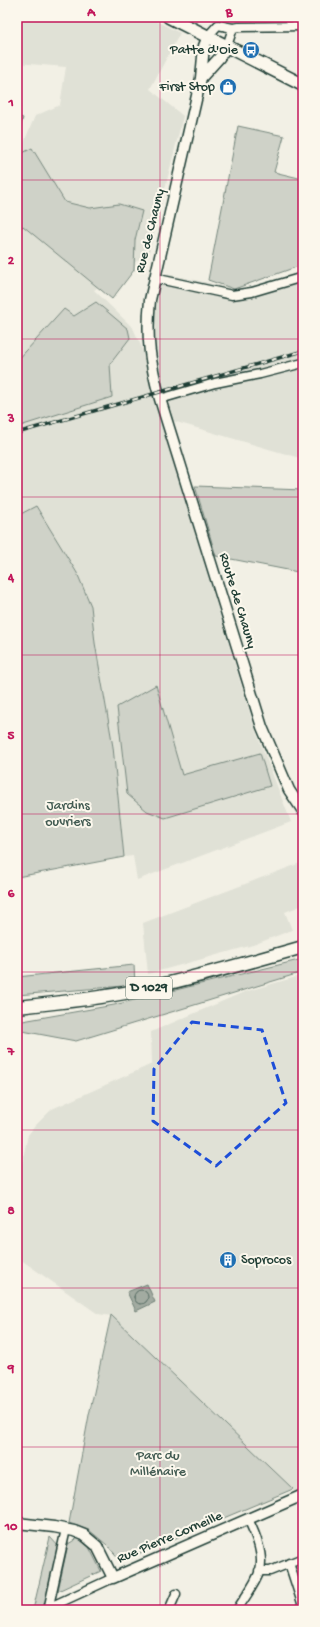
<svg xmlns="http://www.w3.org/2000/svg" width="320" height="1627" viewBox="0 0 320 1627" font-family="'Gochi Hand',sans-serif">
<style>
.built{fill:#e0e1d6}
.green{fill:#cfd2c8;stroke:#77887e}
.water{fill:#a2aba1;stroke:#6e7f75}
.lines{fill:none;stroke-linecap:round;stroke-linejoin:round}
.shore{stroke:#536960;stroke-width:1}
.minor-casing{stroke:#1f3d34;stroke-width:11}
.tertiary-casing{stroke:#1f3d34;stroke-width:13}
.primary-casing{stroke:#1f3d34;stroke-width:15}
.minor{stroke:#fbf7ec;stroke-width:8}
.tertiary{stroke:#fbf7ec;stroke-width:10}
.primary{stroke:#fbf7ec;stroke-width:12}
.rail-casing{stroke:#1f3d34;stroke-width:3.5}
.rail{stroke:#fbf7ec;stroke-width:2;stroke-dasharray:6;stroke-linecap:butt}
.marked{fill:none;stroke:#1d4ed8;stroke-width:3;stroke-dasharray:8 5;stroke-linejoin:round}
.grid{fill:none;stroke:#c2185b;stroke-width:1;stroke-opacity:0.55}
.labels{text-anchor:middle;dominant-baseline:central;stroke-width:4;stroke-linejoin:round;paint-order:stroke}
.shield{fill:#fbf7ec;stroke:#61756b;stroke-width:1}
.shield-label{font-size:13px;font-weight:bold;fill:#1f3d34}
.poi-label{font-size:14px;fill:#1f3d34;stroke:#fbf7ec;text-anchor:end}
.street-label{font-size:14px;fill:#1f3d34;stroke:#fbf7ec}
.park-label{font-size:14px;fill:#425b52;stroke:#fbf7ec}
.neatline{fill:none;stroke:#c2185b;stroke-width:1.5}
.grid-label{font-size:13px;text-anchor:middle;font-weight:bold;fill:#c2185b}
</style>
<rect width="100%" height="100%" fill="#f2f0e5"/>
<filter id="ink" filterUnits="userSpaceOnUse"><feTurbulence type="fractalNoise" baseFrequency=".025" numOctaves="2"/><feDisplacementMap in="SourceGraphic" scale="8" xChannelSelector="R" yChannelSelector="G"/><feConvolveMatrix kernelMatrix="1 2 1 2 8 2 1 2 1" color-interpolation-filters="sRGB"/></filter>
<g filter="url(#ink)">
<path class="built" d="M 18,17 L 148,17 L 180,33 L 150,89 L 183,116 L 149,253 L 94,290 L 133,328 L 142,348 L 161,413 L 178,478 L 233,658 L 255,729 L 291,822 L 137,880 L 133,856 L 124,857 L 113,747 L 95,643 L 91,606 L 77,573 L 36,507 L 17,516 L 17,159 L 35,116 L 60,105 L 66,67 L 17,63 Z
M 303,271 L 303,459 L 173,421 L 158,374 L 153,337 L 154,320 L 162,273 L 242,290 Z
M 303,862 L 303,905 L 285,912 L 292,930 L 253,945 L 148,974 L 143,923 Z
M 303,975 L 303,1493 L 298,1495 L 112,1316 L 98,1314 L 17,1257 L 17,1186 L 28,1135 L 35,1126 L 52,1109 L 152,1064 L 151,1032 L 244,992 Z"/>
<path class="green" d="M 17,116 L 23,118 L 17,137 Z
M 238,126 L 284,136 L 274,172 L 303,179 L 303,263 L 299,266 L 234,289 L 208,280 Z
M 32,148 L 65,202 L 90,208 L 119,204 L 142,211 L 135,240 L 134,270 L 112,299 L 23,226 L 17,231 L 17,156 Z
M 96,302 L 128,329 L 130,338 L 110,364 L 112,397 L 17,427 L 17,361 L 64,309 L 74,316 Z
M 195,486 L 303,490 L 303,573 L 216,556 Z
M 36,506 L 77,573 L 91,606 L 95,643 L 113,747 L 124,857 L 17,877 L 17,516 Z
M 156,685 L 182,775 L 260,753 L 270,786 L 165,818 L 147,811 L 127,794 L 117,707 Z
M 303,959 L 303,972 L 76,1041 L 17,1030 L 17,1022 L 114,1005 Z
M 134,965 L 135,985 L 17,995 L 17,977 Z
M 111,1315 L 293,1489 L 121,1561 L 107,1545 L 89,1530 L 69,1523 L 89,1415 Z
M 50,1537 L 59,1547 L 44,1610 L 33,1610 Z
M 78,1538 L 89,1547 L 101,1571 L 58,1591 L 68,1544 Z"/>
<path class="water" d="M 147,1284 L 155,1302 L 136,1311 L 127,1292 Z"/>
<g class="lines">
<path class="shore" d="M134 1297a7 7 0 1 1 14 0a7 7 0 1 1-14 0Z"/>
<g class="minor-casing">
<path id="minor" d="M 208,36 L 218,25 L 233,28 L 239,27 L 303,26
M 227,46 L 233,28
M 154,278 L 232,295 L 252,292 L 303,277
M 160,399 L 215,383 L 260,374 L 303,363
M 289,1563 L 303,1606
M 259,1571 L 270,1571 L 303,1558
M 48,1608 L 113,1578
M 48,1610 L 66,1529
M 169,1610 L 176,1594
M 237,1610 C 244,1598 256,1584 260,1570 C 264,1555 255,1533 248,1519"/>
</g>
<g class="tertiary-casing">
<path id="tertiary" d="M 208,36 L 204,46 L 201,78 L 150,300 C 146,338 150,363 160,399 L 262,727 L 289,790 L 303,811
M 201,78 L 219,58 L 227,46
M 17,1523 L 54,1527 L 74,1531 L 84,1535 L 97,1546 L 113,1578 L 303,1495"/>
</g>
<g class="primary-casing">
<path id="primary" d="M 169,17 L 303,85
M 17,1007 C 56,1003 96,999 135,991 C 191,979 247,963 303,947"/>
</g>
<use href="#minor" class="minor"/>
<use href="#tertiary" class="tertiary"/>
<use href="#primary" class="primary"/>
<g class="rail-casing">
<path id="rail" d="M 17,433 L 303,351"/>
</g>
<use href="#rail" class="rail"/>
</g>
</g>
<path class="marked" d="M 192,1022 L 262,1030 L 286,1103 L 216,1166 L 153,1121 L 154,1069 Z"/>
<path class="grid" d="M 160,17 L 160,1610M 17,180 L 303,180M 17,339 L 303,339M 17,497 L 303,497M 17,655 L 303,655M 17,814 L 303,814M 17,972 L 303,972M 17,1130 L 303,1130M 17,1288 L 303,1288M 17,1447 L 303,1447"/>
<defs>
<g id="bus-disc" transform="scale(0.9)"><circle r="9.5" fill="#1f6fb2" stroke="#fbf7ec"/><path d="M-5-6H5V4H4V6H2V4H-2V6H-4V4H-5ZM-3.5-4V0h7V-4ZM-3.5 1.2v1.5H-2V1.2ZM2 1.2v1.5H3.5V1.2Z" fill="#fff"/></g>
<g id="shop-disc" transform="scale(0.9)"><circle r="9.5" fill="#1f6fb2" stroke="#fbf7ec"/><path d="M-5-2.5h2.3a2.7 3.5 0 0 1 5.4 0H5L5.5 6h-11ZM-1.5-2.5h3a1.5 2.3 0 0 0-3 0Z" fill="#fff"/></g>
<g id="building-disc" transform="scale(0.9)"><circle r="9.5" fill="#1f6fb2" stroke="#fbf7ec"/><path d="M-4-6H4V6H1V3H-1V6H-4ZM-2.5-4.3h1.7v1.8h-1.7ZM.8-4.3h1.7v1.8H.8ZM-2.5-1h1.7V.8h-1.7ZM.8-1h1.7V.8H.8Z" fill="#fff"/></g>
</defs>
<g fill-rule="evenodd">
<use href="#bus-disc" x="251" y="50"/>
<use href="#shop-disc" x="228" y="87"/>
<use href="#building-disc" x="228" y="1260"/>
</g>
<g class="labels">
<rect class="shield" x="126" y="977" width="46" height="22" rx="3"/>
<g class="shield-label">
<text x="149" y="988">D 1029</text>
</g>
<g class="poi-label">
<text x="238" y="50">Patte d'Oie</text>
<text x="215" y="87">First Stop</text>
<text x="241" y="1260" text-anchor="start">Soprocos</text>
</g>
<g class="street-label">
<text transform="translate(151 231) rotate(-76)">Rue de Chauny</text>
<text transform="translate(237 601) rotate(73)">Route de Chauny</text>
<text transform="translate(170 1538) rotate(-23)">Rue Pierre Corneille</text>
</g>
<g class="park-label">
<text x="68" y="806">Jardins<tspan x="68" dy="16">ouvriers</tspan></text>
<text x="158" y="1456">Parc du<tspan x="158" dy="16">Millénaire</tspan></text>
</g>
</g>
<rect width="320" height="1627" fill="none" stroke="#fbf7ec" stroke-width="44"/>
<rect x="22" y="22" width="276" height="1583" class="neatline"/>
<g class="grid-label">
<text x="91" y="16">A</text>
<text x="229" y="16">B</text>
<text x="11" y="106">1</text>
<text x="11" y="264">2</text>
<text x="11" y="422">3</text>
<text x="11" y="581">4</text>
<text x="11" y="739">5</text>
<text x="11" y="897">6</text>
<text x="11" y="1055">7</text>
<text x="11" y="1214">8</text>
<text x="11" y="1372">9</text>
<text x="11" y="1530">10</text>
</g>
</svg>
